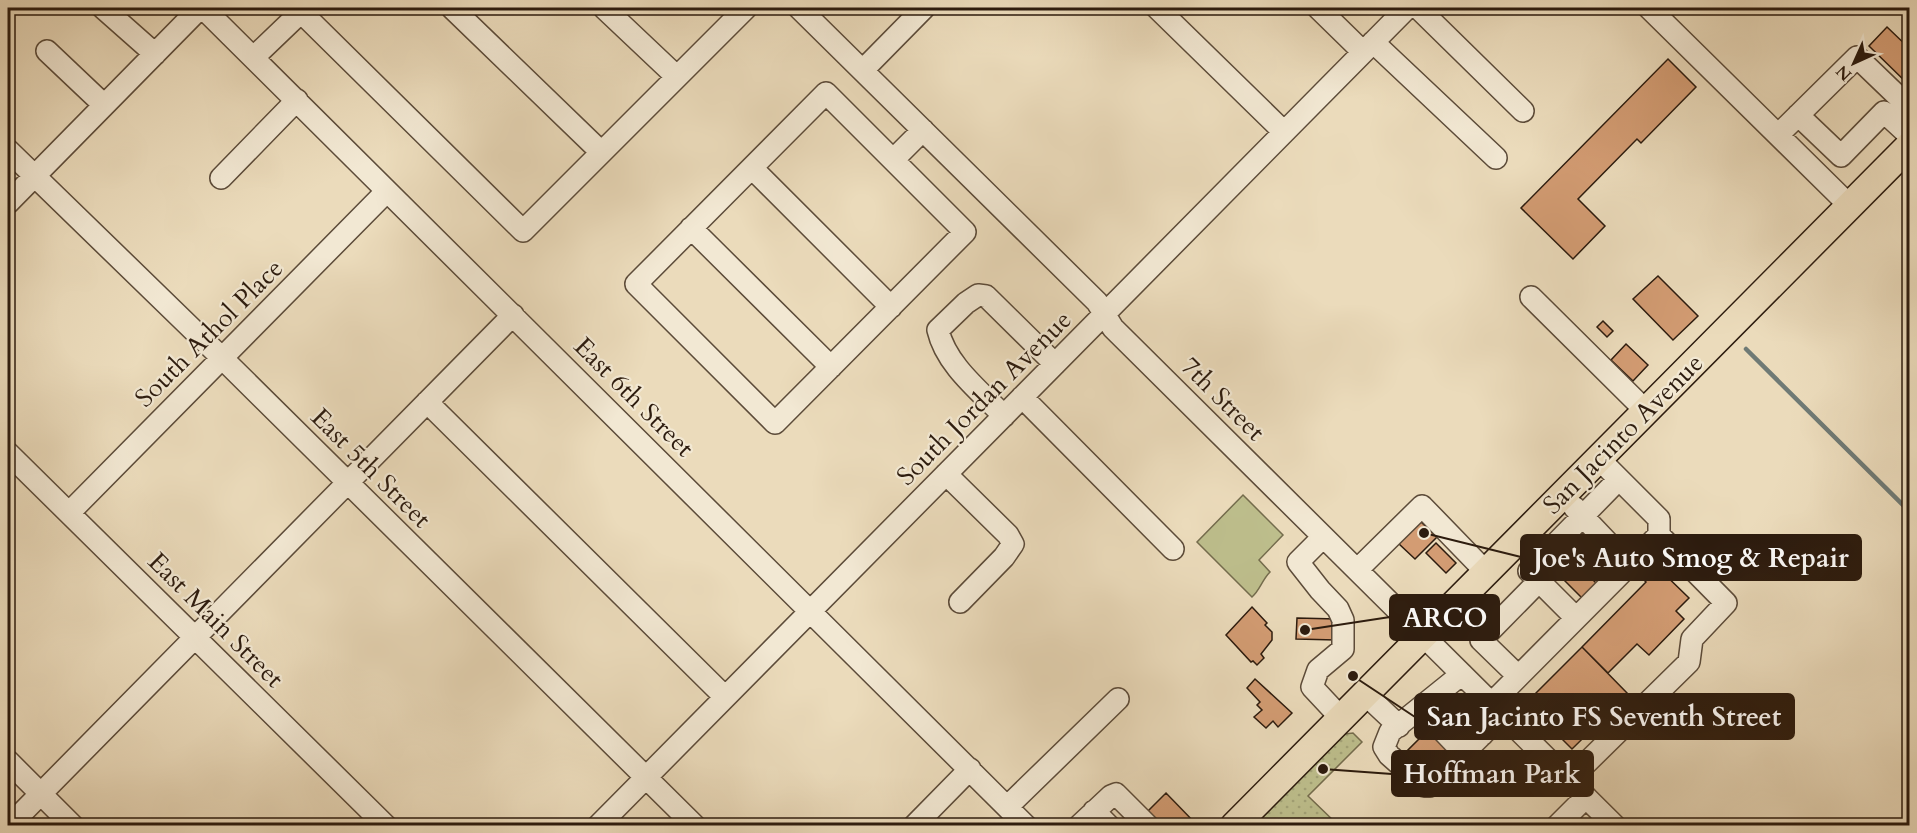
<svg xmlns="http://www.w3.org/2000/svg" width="1917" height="833" viewBox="0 0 1917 833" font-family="Cardo,serif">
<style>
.grass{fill:#bdbe8c;stroke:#746c4d;stroke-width:1.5}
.park{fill:url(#park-dots);stroke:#746c4d;stroke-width:1.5}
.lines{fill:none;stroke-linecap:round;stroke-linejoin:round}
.stream{stroke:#6f7a75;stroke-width:4.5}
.building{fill:#d39c73;stroke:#2c1b0e;stroke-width:1.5}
.minor-casing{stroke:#5c4b39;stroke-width:24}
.major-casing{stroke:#2c1b0e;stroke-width:30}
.minor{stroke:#f2e8d3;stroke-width:21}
.major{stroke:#ebdbbb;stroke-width:27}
.labels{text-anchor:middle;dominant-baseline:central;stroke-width:4.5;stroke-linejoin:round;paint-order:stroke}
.street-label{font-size:26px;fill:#2c1b0e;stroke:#f2e8d3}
.leader{fill:none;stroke:#2c1b0e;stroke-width:2}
.callout-dot{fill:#2c1b0e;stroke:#f2e8d3;stroke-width:2}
.callout{fill:#2c1b0e;stroke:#2c1b0e;stroke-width:2}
.callout-label{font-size:27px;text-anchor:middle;font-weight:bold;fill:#fff}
</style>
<defs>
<pattern id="park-dots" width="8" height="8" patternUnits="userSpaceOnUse" patternTransform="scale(1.5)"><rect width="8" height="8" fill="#bdbe8c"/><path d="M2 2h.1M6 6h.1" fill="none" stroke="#a3a378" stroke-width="1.8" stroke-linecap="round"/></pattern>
</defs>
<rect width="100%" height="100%" fill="#ebdbbb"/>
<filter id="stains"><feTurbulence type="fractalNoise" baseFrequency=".00333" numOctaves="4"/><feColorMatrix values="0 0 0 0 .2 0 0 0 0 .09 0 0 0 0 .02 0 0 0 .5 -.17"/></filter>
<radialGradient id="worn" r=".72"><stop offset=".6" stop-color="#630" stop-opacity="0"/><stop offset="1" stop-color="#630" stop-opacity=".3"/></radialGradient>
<path class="grass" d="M 1243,495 L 1283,535 L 1259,560 L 1270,572 C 1262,580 1260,590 1252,597 L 1197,542 Z"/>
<path class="park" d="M 1353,733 L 1362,742 L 1308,796 L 1338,825 L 1255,825 L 1345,734 Z"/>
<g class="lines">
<path class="stream" d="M 1746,349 L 1910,512"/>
</g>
<path class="building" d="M 1887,27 L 1910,49 L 1910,86 L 1869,46 Z
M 1668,59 L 1696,87 L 1641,143 L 1637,139 L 1578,199 L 1605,226 L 1573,259 L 1521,208 Z
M 1658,276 L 1698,316 L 1673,340 L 1633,299 Z
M 1603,321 L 1613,331 L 1607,337 L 1597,327 Z
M 1626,344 L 1648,365 L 1633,381 L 1611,360 Z
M 1420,521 L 1437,537 L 1415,559 L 1398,543 Z
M 1436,543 L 1456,563 L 1446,573 L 1426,553 Z
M 1563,550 L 1597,584 L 1582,598 L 1548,564 Z
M 1654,564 L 1689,598 L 1676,611 L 1684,619 L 1649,655 L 1637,644 L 1608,673 L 1582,647 L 1646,582 L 1641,577 Z
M 1252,607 L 1267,623 L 1265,625 L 1272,632 L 1272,640 L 1261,654 L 1264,658 L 1257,665 L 1253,661 L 1251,662 L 1226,635 Z
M 1297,618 L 1336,619 L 1336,640 L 1296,639 Z
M 1582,647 L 1628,694 L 1572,749 L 1526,703 Z
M 1255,679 L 1292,713 L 1278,727 L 1273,721 L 1266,728 L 1254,717 L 1262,710 L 1257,705 L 1260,702 L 1247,688 Z
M 1432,726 L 1454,751 L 1426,779 L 1405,758 L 1411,752 L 1408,750 Z
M 1166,793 L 1198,826 L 1161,826 L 1147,812 Z"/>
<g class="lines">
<g class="minor-casing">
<path id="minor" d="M 103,8 L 155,54
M 203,8 L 1026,826
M 306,8 L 301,12 L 523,231 L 746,8
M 452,8 L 601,152
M 604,8 L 677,77
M 799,8 L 1097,302 L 1113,328 L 1615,826
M 1157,8 L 1284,132
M 1318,8 L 1363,52
M 1418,8 L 1523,111
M 1649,8 L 1850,206
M 1373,42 L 1496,158
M 47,51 L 104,105
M 254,57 L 301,12
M 863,70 L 924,8
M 1798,115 L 1841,156 L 1884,112 L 1910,136
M 1778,135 L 1857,57 L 1910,108
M 8,150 L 222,358 L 695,826
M 893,160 L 965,232 L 775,423 L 636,284 L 826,93 L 893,160 L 923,130
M 752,168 L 891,307
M 221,178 L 297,100
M 8,203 L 200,8
M 691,228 L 831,367
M 1531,297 L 1646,411
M 1022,397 L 1173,549
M 427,402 L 725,697
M 1004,416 C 980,391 946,365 938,330 L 966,303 L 978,295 L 986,296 L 1055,364
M 8,453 L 386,826
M 946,474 L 1008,535 L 1013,544 L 1004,557 L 960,602
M 1574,507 L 1629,565
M 69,513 L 387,191
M 1323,537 L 1298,562 L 1320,590 L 1338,609 L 1343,620 L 1343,649 L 1318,670 L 1312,687 L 1341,718
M 1357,570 L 1422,506 L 1486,572
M 1529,571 L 1619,479
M 1530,572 L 1576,618
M 1462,674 L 1390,732 L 1384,747 L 1389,755 L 1424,786 L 1430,786 L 1503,714
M 1518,676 L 1481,640 L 1539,581
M 1440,692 L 1482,735
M 1365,694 L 1399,726
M 1492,703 L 1659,535
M 1421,708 L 1464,753
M 8,761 L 73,826
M 1569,780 L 1689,662 L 1692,639 L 1726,603 L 1659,535 L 1659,519 L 1599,459
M 1007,807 L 1118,699
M 1094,811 L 1109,826
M 9,826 L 513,315
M 598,826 L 1407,8
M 914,826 L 970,769
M 1079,826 L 1111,796 L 1116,794 L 1148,826
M 1557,826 L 1586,797"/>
</g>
<g class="major-casing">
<path id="major" d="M 1234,826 L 1910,145"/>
</g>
<use href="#minor" class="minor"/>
<use href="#major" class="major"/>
</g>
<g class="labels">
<g class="street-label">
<text transform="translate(209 333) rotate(-45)">South Athol Place</text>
<text transform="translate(634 397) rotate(45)">East 6th Street</text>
<text transform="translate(984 398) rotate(-45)">South Jordan Avenue</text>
<text transform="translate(1223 399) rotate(45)">7th Street</text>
<text transform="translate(1623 434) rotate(-45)">San Jacinto Avenue</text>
<text transform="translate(371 468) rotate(45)">East 5th Street</text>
<text transform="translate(216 620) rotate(45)">East Main Street</text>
</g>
</g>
<path class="leader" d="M1424 533L1521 557M1305 630L1390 617M1353 676L1415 717M1323 769L1392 774"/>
<g class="callout-dot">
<circle cx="1424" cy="533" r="6"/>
<circle cx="1305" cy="630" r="6"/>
<circle cx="1353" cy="676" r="6"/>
<circle cx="1323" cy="769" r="6"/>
</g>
<g class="callout">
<rect x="1521" y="535" width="340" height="45" rx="6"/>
<rect x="1390" y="595" width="109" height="45" rx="6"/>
<rect x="1415" y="694" width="379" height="45" rx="6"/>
<rect x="1392" y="751" width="201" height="45" rx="6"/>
</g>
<g class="callout-label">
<text x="1691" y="567">Joe's Auto Smog &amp; Repair</text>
<text x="1445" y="627">ARCO</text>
<text x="1604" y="726">San Jacinto FS Seventh Street</text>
<text x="1492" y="783">Hoffman Park</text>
</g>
<rect width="1917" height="833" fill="none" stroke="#ebdbbb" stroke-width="30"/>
<rect x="9" y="9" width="1899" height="815" fill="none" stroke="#2c1b0e" stroke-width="3"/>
<rect x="15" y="15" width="1887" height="803" fill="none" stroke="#2c1b0e" stroke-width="1.5"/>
<g transform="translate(1854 63) rotate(225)" stroke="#f2e8d3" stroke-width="4.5" paint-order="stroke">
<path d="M0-4.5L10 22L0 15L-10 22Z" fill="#2c1b0e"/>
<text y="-9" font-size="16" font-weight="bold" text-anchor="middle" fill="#2c1b0e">N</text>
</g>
<rect width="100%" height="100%" filter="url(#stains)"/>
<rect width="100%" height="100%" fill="url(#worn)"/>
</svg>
